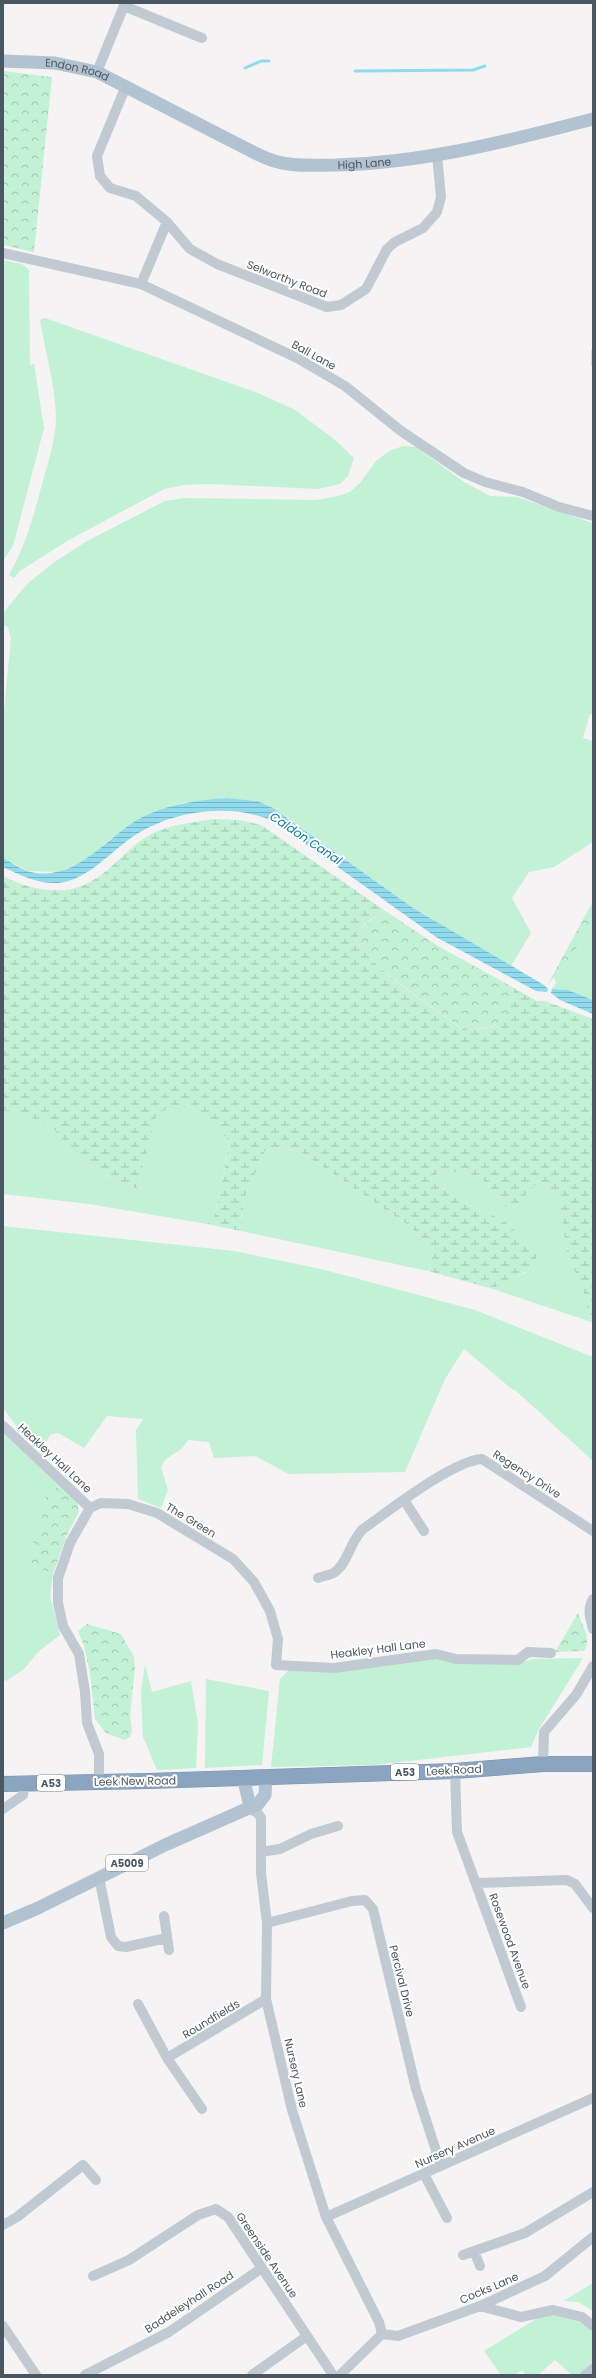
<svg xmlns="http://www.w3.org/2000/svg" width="596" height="2378" viewBox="0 0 596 2378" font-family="Poppins,sans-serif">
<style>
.green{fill:#c3f1d5}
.forest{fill:url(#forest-crowns)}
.wetland{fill:url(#wetland-marsh)}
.water{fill:url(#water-rules)}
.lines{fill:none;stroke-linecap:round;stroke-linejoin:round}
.stream{stroke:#90daee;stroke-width:3}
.highway-casing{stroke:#7690ad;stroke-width:16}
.minor{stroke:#c1cad2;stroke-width:10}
.major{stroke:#b3c2d1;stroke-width:13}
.highway{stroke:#8ba5c1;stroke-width:15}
.labels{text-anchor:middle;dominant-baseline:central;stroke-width:4;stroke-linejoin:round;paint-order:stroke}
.shield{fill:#fff;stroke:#808990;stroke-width:1}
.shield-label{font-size:10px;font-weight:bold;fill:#4a5661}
.street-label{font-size:11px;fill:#4a5661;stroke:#fff}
.water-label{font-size:12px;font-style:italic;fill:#0c7c9b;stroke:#fff}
</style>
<defs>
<pattern id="forest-crowns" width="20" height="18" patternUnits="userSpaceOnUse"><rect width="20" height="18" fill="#c3f1d5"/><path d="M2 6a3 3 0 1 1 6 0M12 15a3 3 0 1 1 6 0" fill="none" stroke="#a0c6b0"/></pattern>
<pattern id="wetland-marsh" width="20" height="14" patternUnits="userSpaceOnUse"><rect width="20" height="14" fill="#c3f1d5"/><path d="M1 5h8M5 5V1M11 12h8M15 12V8" fill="none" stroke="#a0c6b0"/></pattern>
<pattern id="water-rules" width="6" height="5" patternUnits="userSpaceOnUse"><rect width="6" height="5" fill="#90daee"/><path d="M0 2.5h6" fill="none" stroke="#78b4c4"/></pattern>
</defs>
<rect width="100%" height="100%" fill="#f5f3f3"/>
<path class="green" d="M 3,260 L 22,264 L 29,270 L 30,365 L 34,364 L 44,428 L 13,546 L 3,561 Z
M 45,318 L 258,393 L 295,410 L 334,439 L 354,458 L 348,476 L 340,484 L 318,489 L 209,484 L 184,485 L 164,489 L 67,541 L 20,571 L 14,578 L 9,575 C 26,545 34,514 43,481 C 49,459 56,438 56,416 C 55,383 45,351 40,320 Z
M 403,446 L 416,447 L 464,482 L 490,496 L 517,497 L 593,523 L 593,714 L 590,714 L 583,738 L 593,741 L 593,842 L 554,867 L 529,872 L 512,898 L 531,933 L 511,966 L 413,908 L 288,818 L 257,801 L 227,798 L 183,803 L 149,814 L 110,839 L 86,860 L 58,872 L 28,871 L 3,858 L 3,720 L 11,638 L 8,627 L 3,625 L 3,613 L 27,584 L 53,563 L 87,541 L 165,501 L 184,498 L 316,500 L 338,496 L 350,492 L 360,483 L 376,461 L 389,451 Z
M 593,921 L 593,1000 L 568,990 L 552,989 L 556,983 L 554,977 L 571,958 Z
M 176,1106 L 197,1108 L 230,1140 L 215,1215 L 207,1224 L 89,1204 L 3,1194 L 3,1110 L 49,1123 L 77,1158 L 107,1176 L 137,1189 L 157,1113 Z
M 277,1147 L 301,1152 L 411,1227 L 434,1250 L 428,1271 L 241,1231 L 244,1199 L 265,1151 Z
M 442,1170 L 480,1176 L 506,1207 L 513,1209 L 539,1181 L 558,1194 L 567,1253 L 582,1288 L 591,1322 L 493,1289 L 505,1279 L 526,1273 L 503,1220 L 469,1205 L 430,1180 Z
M 3,1226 L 234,1251 L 321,1269 L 475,1310 L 593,1357 L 593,1461 L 514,1389 L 513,1390 L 464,1349 L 445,1379 L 405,1472 L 289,1474 L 255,1456 L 214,1458 L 209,1442 L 188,1440 C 180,1455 169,1452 161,1467 L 168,1490 L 161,1508 L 138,1499 L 136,1430 L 143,1419 L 107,1416 L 84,1448 L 58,1433 L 50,1435 L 45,1445 L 44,1457 L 20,1431 L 3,1408 Z
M 3,1433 L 59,1486 L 46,1496 L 40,1525 L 32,1548 L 30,1558 L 33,1565 L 53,1574 L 50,1596 L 60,1635 L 38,1652 L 24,1669 L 6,1681 L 3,1680 Z
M 435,1657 L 517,1664 L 533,1659 L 583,1658 L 539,1729 L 531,1747 L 374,1765 L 271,1767 L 280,1679 L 291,1668 Z
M 145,1664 L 152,1692 L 191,1681 L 198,1723 L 196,1768 L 157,1770 L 143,1737 L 141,1692 Z
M 206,1679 L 269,1691 L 262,1765 L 205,1768 Z
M 593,2283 L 593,2311 L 578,2302 L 563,2301 Z
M 546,2313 L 583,2322 L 593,2329 L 593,2367 L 579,2375 L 572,2375 L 555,2360 L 538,2375 L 526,2375 L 522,2370 L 515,2375 L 501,2375 L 484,2351 Z"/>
<path class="forest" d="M 3,71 L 52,77 L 34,252 L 3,245 Z
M 593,901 L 593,921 L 571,958 L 548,984 Z
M 384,910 L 438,946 L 498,979 L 514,991 C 505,1025 498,1028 463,1030 C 427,1001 383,978 356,941 L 363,926 Z
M 59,1486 L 77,1502 L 79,1512 L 67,1535 L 53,1574 L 33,1565 L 30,1558 L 32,1548 L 40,1525 L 46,1496 Z
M 578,1613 C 582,1624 592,1640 584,1651 L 555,1652 Z
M 87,1624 L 121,1634 L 134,1657 L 135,1668 L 130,1715 L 132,1732 L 130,1737 L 125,1740 L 106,1733 L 95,1719 L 90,1673 L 84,1646 L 78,1631 Z"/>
<path class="wetland" d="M 213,819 L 239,820 L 261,825 L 384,910 L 363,925 L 356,941 C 383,978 427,1002 463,1030 C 497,1029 505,1025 514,991 L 498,979 L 537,1001 L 545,1001 L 593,1019 L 593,1322 L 591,1322 L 582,1288 L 567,1253 L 558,1194 L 539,1181 L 513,1209 L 506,1207 L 480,1176 L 442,1170 L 430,1180 L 469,1205 L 503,1220 L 537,1252 L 535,1267 C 519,1277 509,1275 493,1289 L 428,1271 L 434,1250 L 411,1227 L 301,1152 L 277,1147 L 265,1151 L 244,1199 L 241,1231 L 207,1224 L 215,1215 L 230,1141 C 202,1114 197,1098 157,1113 L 137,1189 L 107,1176 L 77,1158 L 49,1123 L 3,1110 L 3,876 C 28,889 62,897 88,883 C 109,873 124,852 143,839 C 163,825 190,823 213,819 Z"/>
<path class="water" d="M 227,798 L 257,801 L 273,808 L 413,908 L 544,985 L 548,989 L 547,992 L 536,991 L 436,937 L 276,823 C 233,800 165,811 127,841 C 107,856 84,881 58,883 C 38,884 20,875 3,867 L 3,858 C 11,862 19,868 27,871 C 78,886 108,831 149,814 C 174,803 201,800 227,798 Z
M 552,989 L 568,990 L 593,1000 L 593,1014 L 560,1000 L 551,993 Z"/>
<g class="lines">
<path class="stream" d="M 245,68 L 261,61 L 269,61
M 355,71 L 473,70 L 485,66
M 593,350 L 593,365"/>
<g class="highway-casing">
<path id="highway" d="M 3,1784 L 148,1781 L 455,1771 L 543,1764 L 593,1764"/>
</g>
<path class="minor" d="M 124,6 L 202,38
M 97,72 L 125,3
M 126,86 L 97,156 L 100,176 L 110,188 L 136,196 L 167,222 L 190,249 L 217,264 L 327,307 L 341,305 L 366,289 L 387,249 L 395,242 L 423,228 L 437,212 L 441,197 L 437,155
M 3,253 L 141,284 L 297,358 L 345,386 L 401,431 L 464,473 L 485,482 L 523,492 L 559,507 L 593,516
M 141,284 L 167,222
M 3,1426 L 90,1508
M 404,1500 L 424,1531
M 318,1578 C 323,1576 331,1575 335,1572 C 348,1563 350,1541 363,1529 C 389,1511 452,1461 482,1459 L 593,1531
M 593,1599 C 587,1610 590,1618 593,1629
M 543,1764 L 544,1732 L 576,1695 L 593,1666
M 455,1771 L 457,1832 L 521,2007
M 99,1782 L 99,1754 L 87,1723 L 85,1692 L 79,1654 L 63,1626 L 58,1603 L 58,1578 L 64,1561 L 70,1543 L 90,1508 L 101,1503 L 128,1504 L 157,1513 L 233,1559 L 254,1582 L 270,1611 L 278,1639 L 276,1665 L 334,1668 L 436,1654 L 456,1659 L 518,1660 L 528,1652 L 551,1653
M 3,1809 L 23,1795 L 24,1784
M 248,1809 L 257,1812 L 261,1818 L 261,1873 L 267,1923 L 266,1999 L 292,2110 L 326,2217 L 379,2322 L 382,2334
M 261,1852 L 280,1849 L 311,1834 L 338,1826
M 99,1877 L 111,1937 L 118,1946 L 126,1947 L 167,1938
M 476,1883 L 567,1880 L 575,1884 L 593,1908
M 164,1916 L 169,1950
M 267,1923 L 352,1901 L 365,1900 L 373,1909 L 416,2089 L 441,2166
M 138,2004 L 167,2058 L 202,2109
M 167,2058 L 266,1999
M 424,2174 L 447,2218
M 326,2217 L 593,2098
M 3,2225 L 17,2217 L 83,2165 L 96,2180
M 474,2251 L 480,2266
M 463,2255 L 525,2233 L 593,2192
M 93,2276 L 129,2260 L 198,2215 L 216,2209 L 228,2217 L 333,2375
M 480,2306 L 521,2317 L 553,2310 L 582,2317 L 593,2326
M 3,2326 L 36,2375
M 382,2334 L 398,2336 L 480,2306 L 545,2276 L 593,2237
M 85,2375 L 169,2332 L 262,2268
M 252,2375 L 307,2336
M 340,2375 L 382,2334
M 585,2375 L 593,2369"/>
<g class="major">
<path id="s1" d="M 3,61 L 55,63 L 97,72 L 253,152 C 261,156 270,160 278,162 C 296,167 317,165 336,165 C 423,163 509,141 593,119"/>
<path d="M 243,1777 L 250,1806"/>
<path d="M 3,1923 L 38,1908 L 165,1845 L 258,1804 L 265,1795 L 266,1776"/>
</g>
<use href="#highway" class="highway"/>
</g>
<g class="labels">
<g class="shield">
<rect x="391" y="1764" width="28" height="16" rx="3"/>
<rect x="37" y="1775" width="28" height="16" rx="3"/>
<rect x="106" y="1855" width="42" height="16" rx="3"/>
</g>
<g class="shield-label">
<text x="405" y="1772">A53</text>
<text x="51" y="1783">A53</text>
<text x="127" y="1863">A5009</text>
</g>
<g class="street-label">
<text stroke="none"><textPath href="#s1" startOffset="75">Endon Road</textPath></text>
<text stroke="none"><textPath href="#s1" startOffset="384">High Lane</textPath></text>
<text transform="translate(287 279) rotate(21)">Selworthy Road</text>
<text transform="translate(314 355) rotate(29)">Ball Lane</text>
<text transform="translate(55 1458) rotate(43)">Heakley Hall Lane</text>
<text transform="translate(527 1474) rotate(33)">Regency Drive</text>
<text transform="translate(191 1520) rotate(31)">The Green</text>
<text transform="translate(378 1649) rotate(-7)">Heakley Hall Lane</text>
<text transform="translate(454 1770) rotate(-3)">Leek Road</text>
<text transform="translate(135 1781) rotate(-1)">Leek New Road</text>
<text transform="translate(510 1941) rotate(70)">Rosewood Avenue</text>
<text transform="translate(402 1981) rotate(76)">Percival Drive</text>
<text transform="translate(211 2019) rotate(-31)">Roundfields</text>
<text transform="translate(296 2073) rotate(77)">Nursery Lane</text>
<text transform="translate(455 2147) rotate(-24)">Nursery Avenue</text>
<text transform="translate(267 2255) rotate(56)">Greenside Avenue</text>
<text transform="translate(489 2288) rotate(-23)">Cocks Lane</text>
<text transform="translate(189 2302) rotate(-33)">Baddeleyhall Road</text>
</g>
<g class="water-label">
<text transform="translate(306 838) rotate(34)">Caldon Canal</text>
</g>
</g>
<rect width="596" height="2378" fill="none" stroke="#4a5661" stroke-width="8"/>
</svg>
